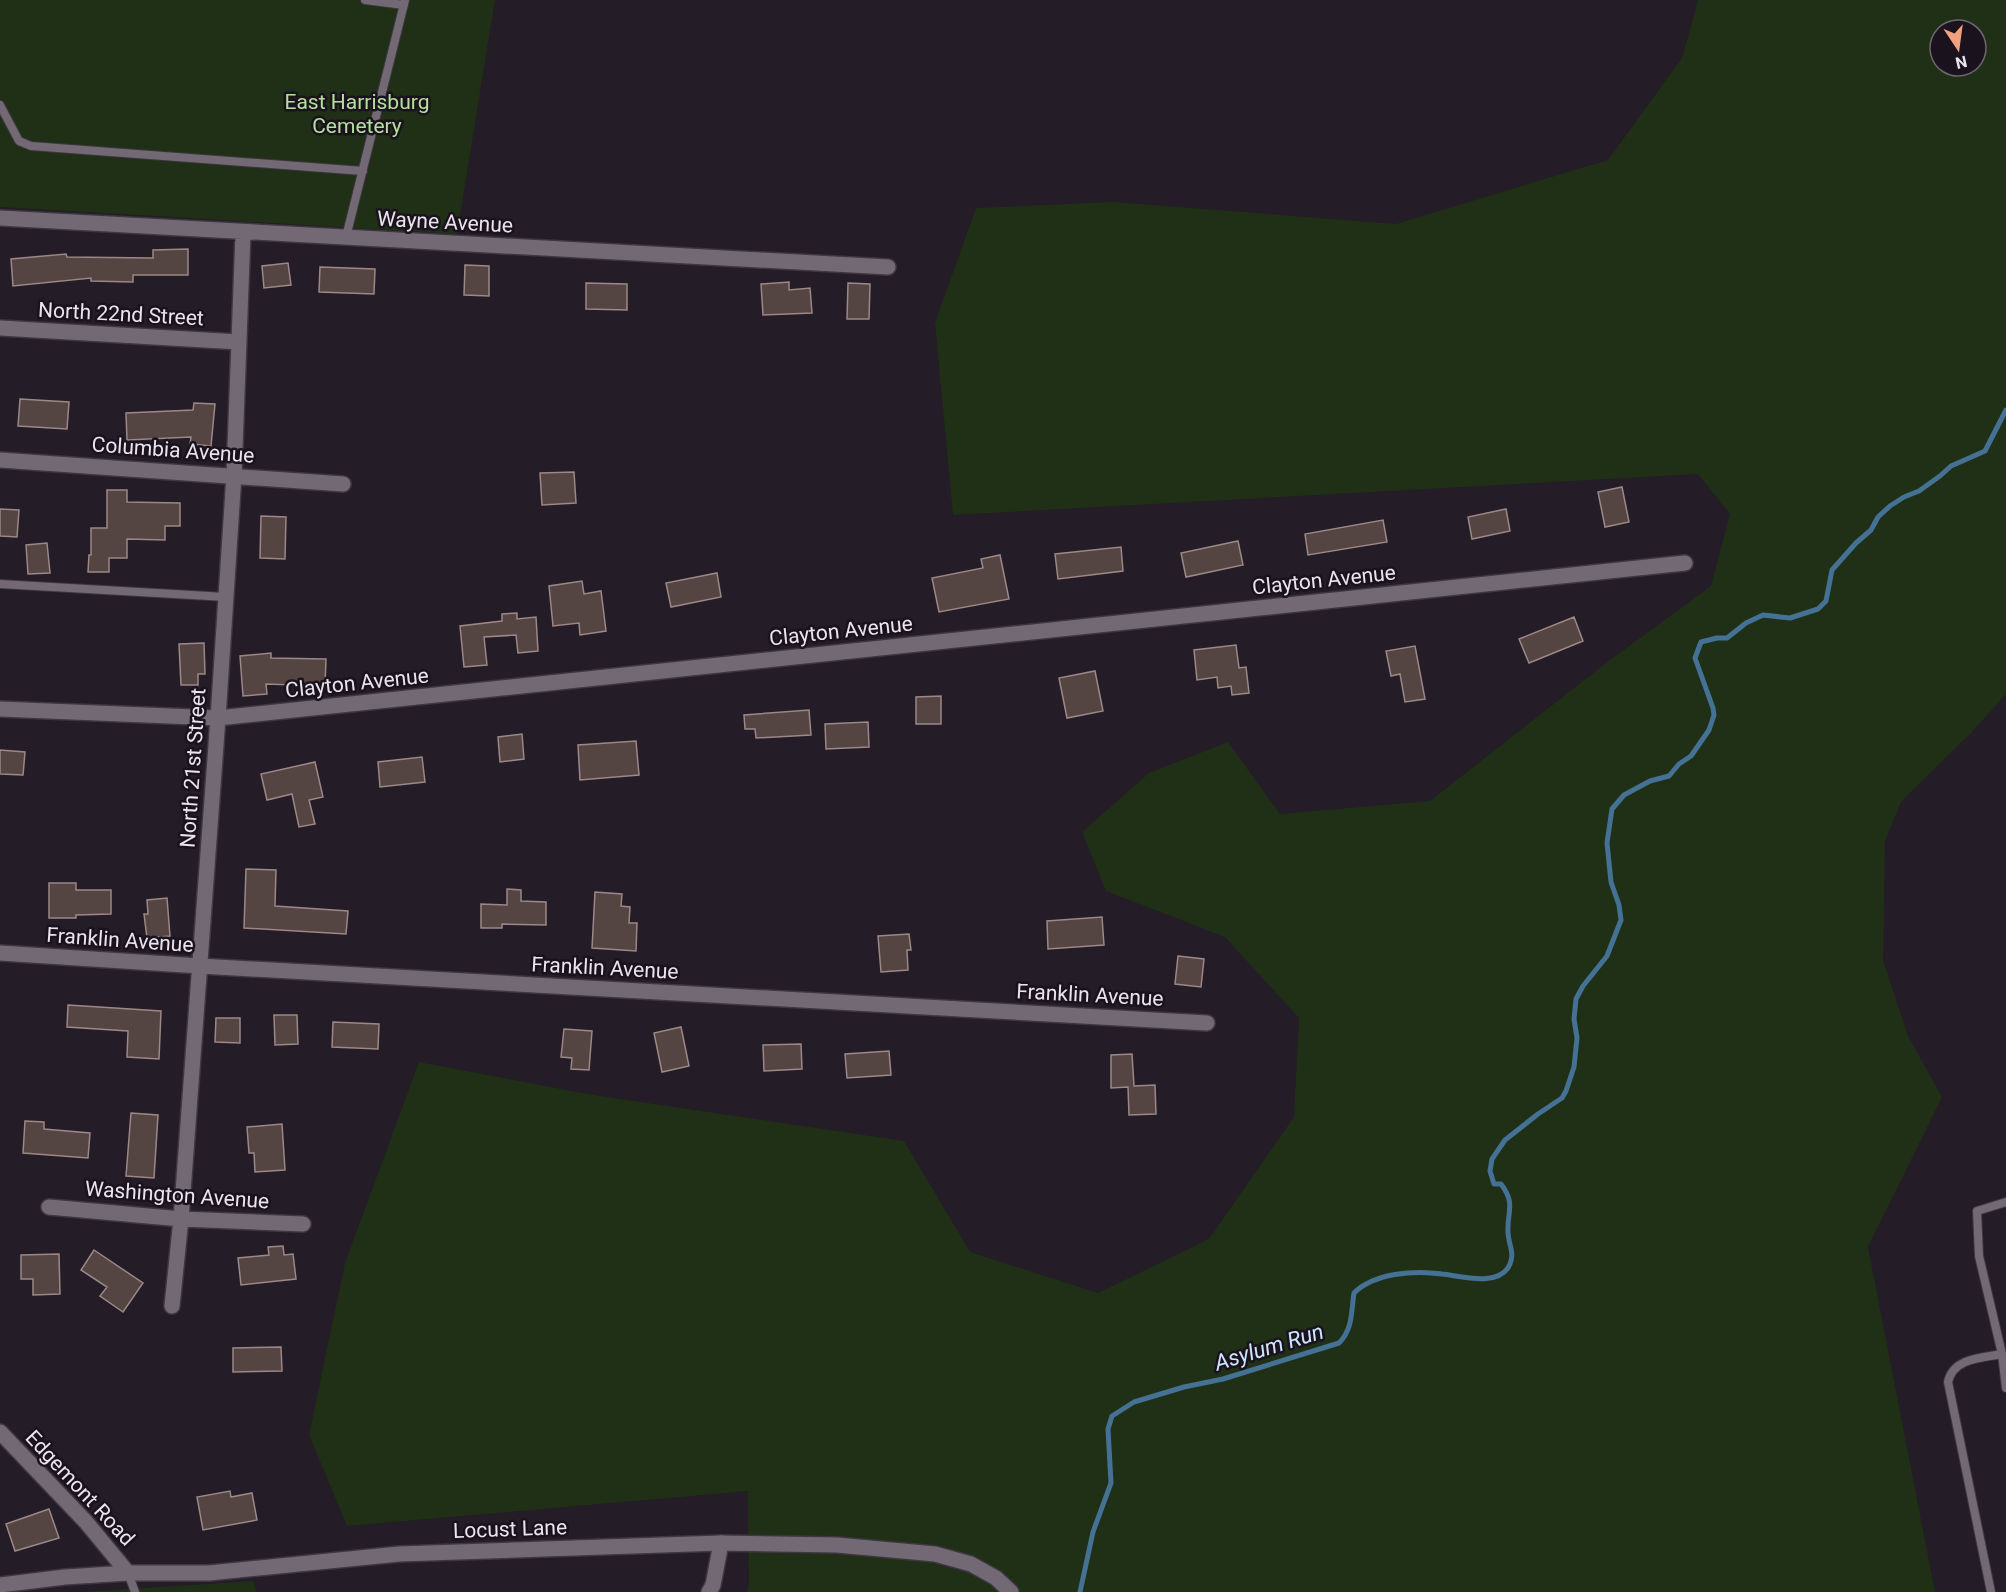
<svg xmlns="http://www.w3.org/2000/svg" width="2006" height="1592" viewBox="0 0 2006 1592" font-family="Roboto,sans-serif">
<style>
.green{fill:#1f3017;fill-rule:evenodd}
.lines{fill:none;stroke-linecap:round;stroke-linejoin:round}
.stream{stroke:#457195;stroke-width:5}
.building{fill:#544442;stroke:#9b8887;stroke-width:1.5}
.service-casing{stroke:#3e3740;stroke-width:10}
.minor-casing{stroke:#3e3740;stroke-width:18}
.tertiary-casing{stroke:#3e3740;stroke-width:18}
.service{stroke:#726975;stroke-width:8}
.minor{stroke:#726975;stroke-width:15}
.tertiary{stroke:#726975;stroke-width:15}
.labels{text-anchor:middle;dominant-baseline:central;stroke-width:5;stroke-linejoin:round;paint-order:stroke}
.park-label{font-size:21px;fill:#b2e19c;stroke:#1a131d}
.street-label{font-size:21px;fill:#eae5ec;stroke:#1a131d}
.water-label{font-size:22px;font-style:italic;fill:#cce7fd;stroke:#1a131d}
</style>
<rect width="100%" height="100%" fill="#241c26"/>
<path class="green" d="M 0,0 L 495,0 L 457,234 L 0,207 Z
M 1698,0 L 2006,0 L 2006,694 L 1972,732 L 1901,802 L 1885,841 L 1883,960 L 1908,1036 L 1942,1097 L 1868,1247 L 1935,1592 L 747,1592 L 749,1584 L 748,1491 L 347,1526 L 309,1435 L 345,1263 L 419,1062 L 593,1095 L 904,1141 L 970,1252 L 1098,1293 L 1209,1239 L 1294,1117 L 1299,1018 L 1225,937 L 1106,891 L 1082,832 L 1149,773 L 1228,742 L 1280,814 L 1430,801 L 1610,660 L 1711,586 L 1730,514 L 1698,474 L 953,515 L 935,323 L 976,208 L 1113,202 L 1396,224 L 1608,160 L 1682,58 ZM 1940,30 L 1976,30 L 1976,66 L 1940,66 Z
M 253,1581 L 256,1592 L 84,1592 L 98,1591 Z"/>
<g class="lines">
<path class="stream" d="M 1080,1592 L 1093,1532 L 1111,1483 L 1108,1429 L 1112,1416 L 1134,1402 L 1184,1387 L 1223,1379 L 1339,1343 C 1353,1329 1351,1312 1354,1293 C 1374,1273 1414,1270 1442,1274 C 1461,1276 1500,1288 1510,1264 C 1515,1253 1508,1243 1508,1232 C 1507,1211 1516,1204 1501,1184 L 1494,1184 L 1490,1171 L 1492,1159 L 1505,1140 L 1538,1114 L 1562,1098 L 1566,1091 L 1574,1067 L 1577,1038 L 1574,1019 L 1576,999 L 1583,986 L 1607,956 L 1621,920 L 1619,905 L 1611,882 L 1607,843 L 1612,809 L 1624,795 L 1650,781 L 1669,776 L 1679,764 L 1691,756 L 1709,730 L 1714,715 L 1713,708 L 1695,658 L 1701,642 L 1717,638 L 1727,638 L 1746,623 L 1763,615 L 1790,618 L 1818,609 L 1826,601 L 1832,570 L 1856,543 L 1871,530 L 1878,517 L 1890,506 L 1904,497 L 1919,491 L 1940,476 L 1951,466 L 1985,451 L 2006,410"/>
</g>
<path class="building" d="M 188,249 L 188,275 L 133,275 L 133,282 L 91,281 L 91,278 L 13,286 L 11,259 L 66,254 L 67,257 L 153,258 L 153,250 Z
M 288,263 L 291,285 L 264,288 L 262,266 Z
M 465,265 L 489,266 L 489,296 L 464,295 Z
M 320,267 L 375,269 L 374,294 L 319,292 Z
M 789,282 L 789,290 L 810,288 L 812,313 L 763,315 L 761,284 Z
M 586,283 L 627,284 L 627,310 L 586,309 Z
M 848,283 L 870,284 L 869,319 L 847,319 Z
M 20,399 L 69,402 L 67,429 L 18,426 Z
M 194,403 L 215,404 L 211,446 L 190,444 L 191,437 L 127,440 L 126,413 L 193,410 Z
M 574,472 L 576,503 L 542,505 L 540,473 Z
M 1622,487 L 1629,522 L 1605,527 L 1598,492 Z
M 107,490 L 127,490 L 127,502 L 180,503 L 180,526 L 165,526 L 165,540 L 127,539 L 127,558 L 109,558 L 109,572 L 88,572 L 89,555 L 91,555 L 91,528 L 107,528 Z
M 0,509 L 19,510 L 17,537 L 0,536 Z
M 1506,509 L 1510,531 L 1472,539 L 1468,517 Z
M 261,516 L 286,517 L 285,559 L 260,558 Z
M 1383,520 L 1387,542 L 1308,555 L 1305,534 Z
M 1238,541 L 1243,565 L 1186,577 L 1181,553 Z
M 47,543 L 50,573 L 28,574 L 26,545 Z
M 1121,547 L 1123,571 L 1058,579 L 1055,554 Z
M 1000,555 L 1009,599 L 939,612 L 932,578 L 983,568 L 981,559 Z
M 717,573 L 721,597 L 671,607 L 666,583 Z
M 582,581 L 584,594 L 601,591 L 606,631 L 580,635 L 579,623 L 553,626 L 549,586 Z
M 517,613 L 517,619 L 536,617 L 538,651 L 518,653 L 516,635 L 484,637 L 487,665 L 464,667 L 460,626 L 502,621 L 502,614 Z
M 1574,617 L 1583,641 L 1529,663 L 1519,639 Z
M 204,643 L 205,674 L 198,674 L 198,685 L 181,685 L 179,644 Z
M 1236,645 L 1239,668 L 1246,667 L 1249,693 L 1232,695 L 1231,686 L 1218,688 L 1217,677 L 1197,680 L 1194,650 Z
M 1415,646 L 1425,699 L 1405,702 L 1400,674 L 1391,676 L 1386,651 Z
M 271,653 L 271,658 L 326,659 L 325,686 L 266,684 L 267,694 L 243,696 L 240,656 Z
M 1095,671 L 1103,711 L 1067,718 L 1059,678 Z
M 941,696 L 941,724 L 916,724 L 916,697 Z
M 809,710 L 811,735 L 756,738 L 755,729 L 745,729 L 744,715 Z
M 868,722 L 869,747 L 826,749 L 825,724 Z
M 522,734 L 524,759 L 500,762 L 498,737 Z
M 636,741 L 639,775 L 580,780 L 578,745 Z
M 0,750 L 25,752 L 23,775 L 0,774 Z
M 422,757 L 425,782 L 380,787 L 378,762 Z
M 315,762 L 323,797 L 309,800 L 315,824 L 299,827 L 292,794 L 267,800 L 261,774 Z
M 246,869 L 276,870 L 275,906 L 348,911 L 346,934 L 244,928 Z
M 49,883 L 76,883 L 76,890 L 111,890 L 111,914 L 76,915 L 76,918 L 49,918 Z
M 507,889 L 521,890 L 521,901 L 546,902 L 546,925 L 502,924 L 502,928 L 481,928 L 481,904 L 507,905 Z
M 595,892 L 622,894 L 621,906 L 630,907 L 629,923 L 637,923 L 636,951 L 592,948 Z
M 167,898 L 170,936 L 147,938 L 144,914 L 148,914 L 147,900 Z
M 1102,917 L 1104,945 L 1048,949 L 1047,921 Z
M 909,934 L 911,950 L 907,950 L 908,970 L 881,972 L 878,936 Z
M 1178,956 L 1204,959 L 1201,987 L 1175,984 Z
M 68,1005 L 161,1011 L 159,1059 L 127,1057 L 128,1031 L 67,1027 Z
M 274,1015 L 297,1015 L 298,1044 L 275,1045 Z
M 216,1018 L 240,1018 L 240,1043 L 215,1042 Z
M 333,1022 L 379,1024 L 378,1049 L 332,1047 Z
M 681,1027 L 689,1066 L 662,1072 L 654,1033 Z
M 564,1029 L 592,1031 L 589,1070 L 571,1069 L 572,1058 L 561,1057 Z
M 801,1044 L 802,1069 L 764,1071 L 763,1045 Z
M 889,1051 L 891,1075 L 847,1078 L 845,1054 Z
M 1132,1054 L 1134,1086 L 1155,1085 L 1156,1114 L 1129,1115 L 1128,1087 L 1111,1088 L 1111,1055 Z
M 131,1113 L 158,1115 L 154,1178 L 126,1176 Z
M 25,1121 L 44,1122 L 44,1129 L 90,1133 L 88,1158 L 23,1153 Z
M 282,1124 L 285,1170 L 255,1172 L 254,1153 L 249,1153 L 247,1127 Z
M 283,1246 L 284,1255 L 293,1254 L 296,1279 L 241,1285 L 238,1258 L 269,1255 L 268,1247 Z
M 94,1250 L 143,1283 L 123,1312 L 100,1296 L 107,1287 L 81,1270 Z
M 59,1254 L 60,1294 L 33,1295 L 33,1279 L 21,1279 L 21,1255 Z
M 281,1347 L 282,1371 L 233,1372 L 233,1348 Z
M 230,1491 L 231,1497 L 252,1493 L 257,1520 L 203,1530 L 197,1497 Z
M 49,1509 L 59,1538 L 15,1551 L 6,1524 Z"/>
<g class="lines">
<g class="service-casing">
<path id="service" d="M 365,0 L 404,5
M 0,105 L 19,141 L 31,146 L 363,171
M 346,237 L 405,0
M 0,584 L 226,597
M 2006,1202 L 1977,1211 L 1979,1256 L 2002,1354 L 2006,1388
M 128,1573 L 135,1592
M 1991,1592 L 1948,1382 C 1953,1358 1981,1358 2002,1354"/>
</g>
<g class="minor-casing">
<path id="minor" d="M 0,218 L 888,267
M 0,328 L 239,342
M 0,460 L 343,484
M 0,709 L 218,718 L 1685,563
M 0,953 L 200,966 L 1207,1023
M 49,1207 L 181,1219 L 303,1224
M 172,1306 L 181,1219 L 218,718 L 234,475 L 243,233
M 709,1592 L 713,1585 L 721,1543"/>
</g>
<g class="tertiary-casing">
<path id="tertiary" d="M 0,1432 L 86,1522 L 128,1573
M 0,1585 L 65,1577 L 128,1573 L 209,1573 L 399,1554 L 721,1543 L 837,1545 L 935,1554 L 971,1564 L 996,1578 L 1011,1592"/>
</g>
<use href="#service" class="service"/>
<use href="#minor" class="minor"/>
<use href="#tertiary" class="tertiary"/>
</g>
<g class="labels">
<g class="park-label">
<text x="357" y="102">East Harrisburg<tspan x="357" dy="24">Cemetery</tspan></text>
</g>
<g class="street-label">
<text transform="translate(445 222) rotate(3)">Wayne Avenue</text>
<text transform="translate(121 314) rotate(3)">North 22nd Street</text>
<text transform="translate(173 450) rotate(4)">Columbia Avenue</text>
<text transform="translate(1324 580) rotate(-6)">Clayton Avenue</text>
<text transform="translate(841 631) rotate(-6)">Clayton Avenue</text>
<text transform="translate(357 683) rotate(-6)">Clayton Avenue</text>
<text transform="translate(193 768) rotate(-86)">North 21st Street</text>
<text transform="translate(120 940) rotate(4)">Franklin Avenue</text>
<text transform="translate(605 968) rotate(3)">Franklin Avenue</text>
<text transform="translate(1090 995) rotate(3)">Franklin Avenue</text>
<text transform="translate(177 1195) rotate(4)">Washington Avenue</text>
<text transform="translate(80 1488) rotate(47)">Edgemont Road</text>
<text transform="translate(510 1529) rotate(-2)">Locust Lane</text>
</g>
<g class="water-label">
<text transform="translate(1269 1347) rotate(-17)">Asylum Run</text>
</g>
</g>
<g transform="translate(1958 48) rotate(167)"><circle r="28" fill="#1a131d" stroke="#6d6770" stroke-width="1.5"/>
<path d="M0-4.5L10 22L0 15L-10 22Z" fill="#f2a17e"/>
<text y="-9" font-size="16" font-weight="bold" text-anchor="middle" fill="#eae5ec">N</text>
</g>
</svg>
